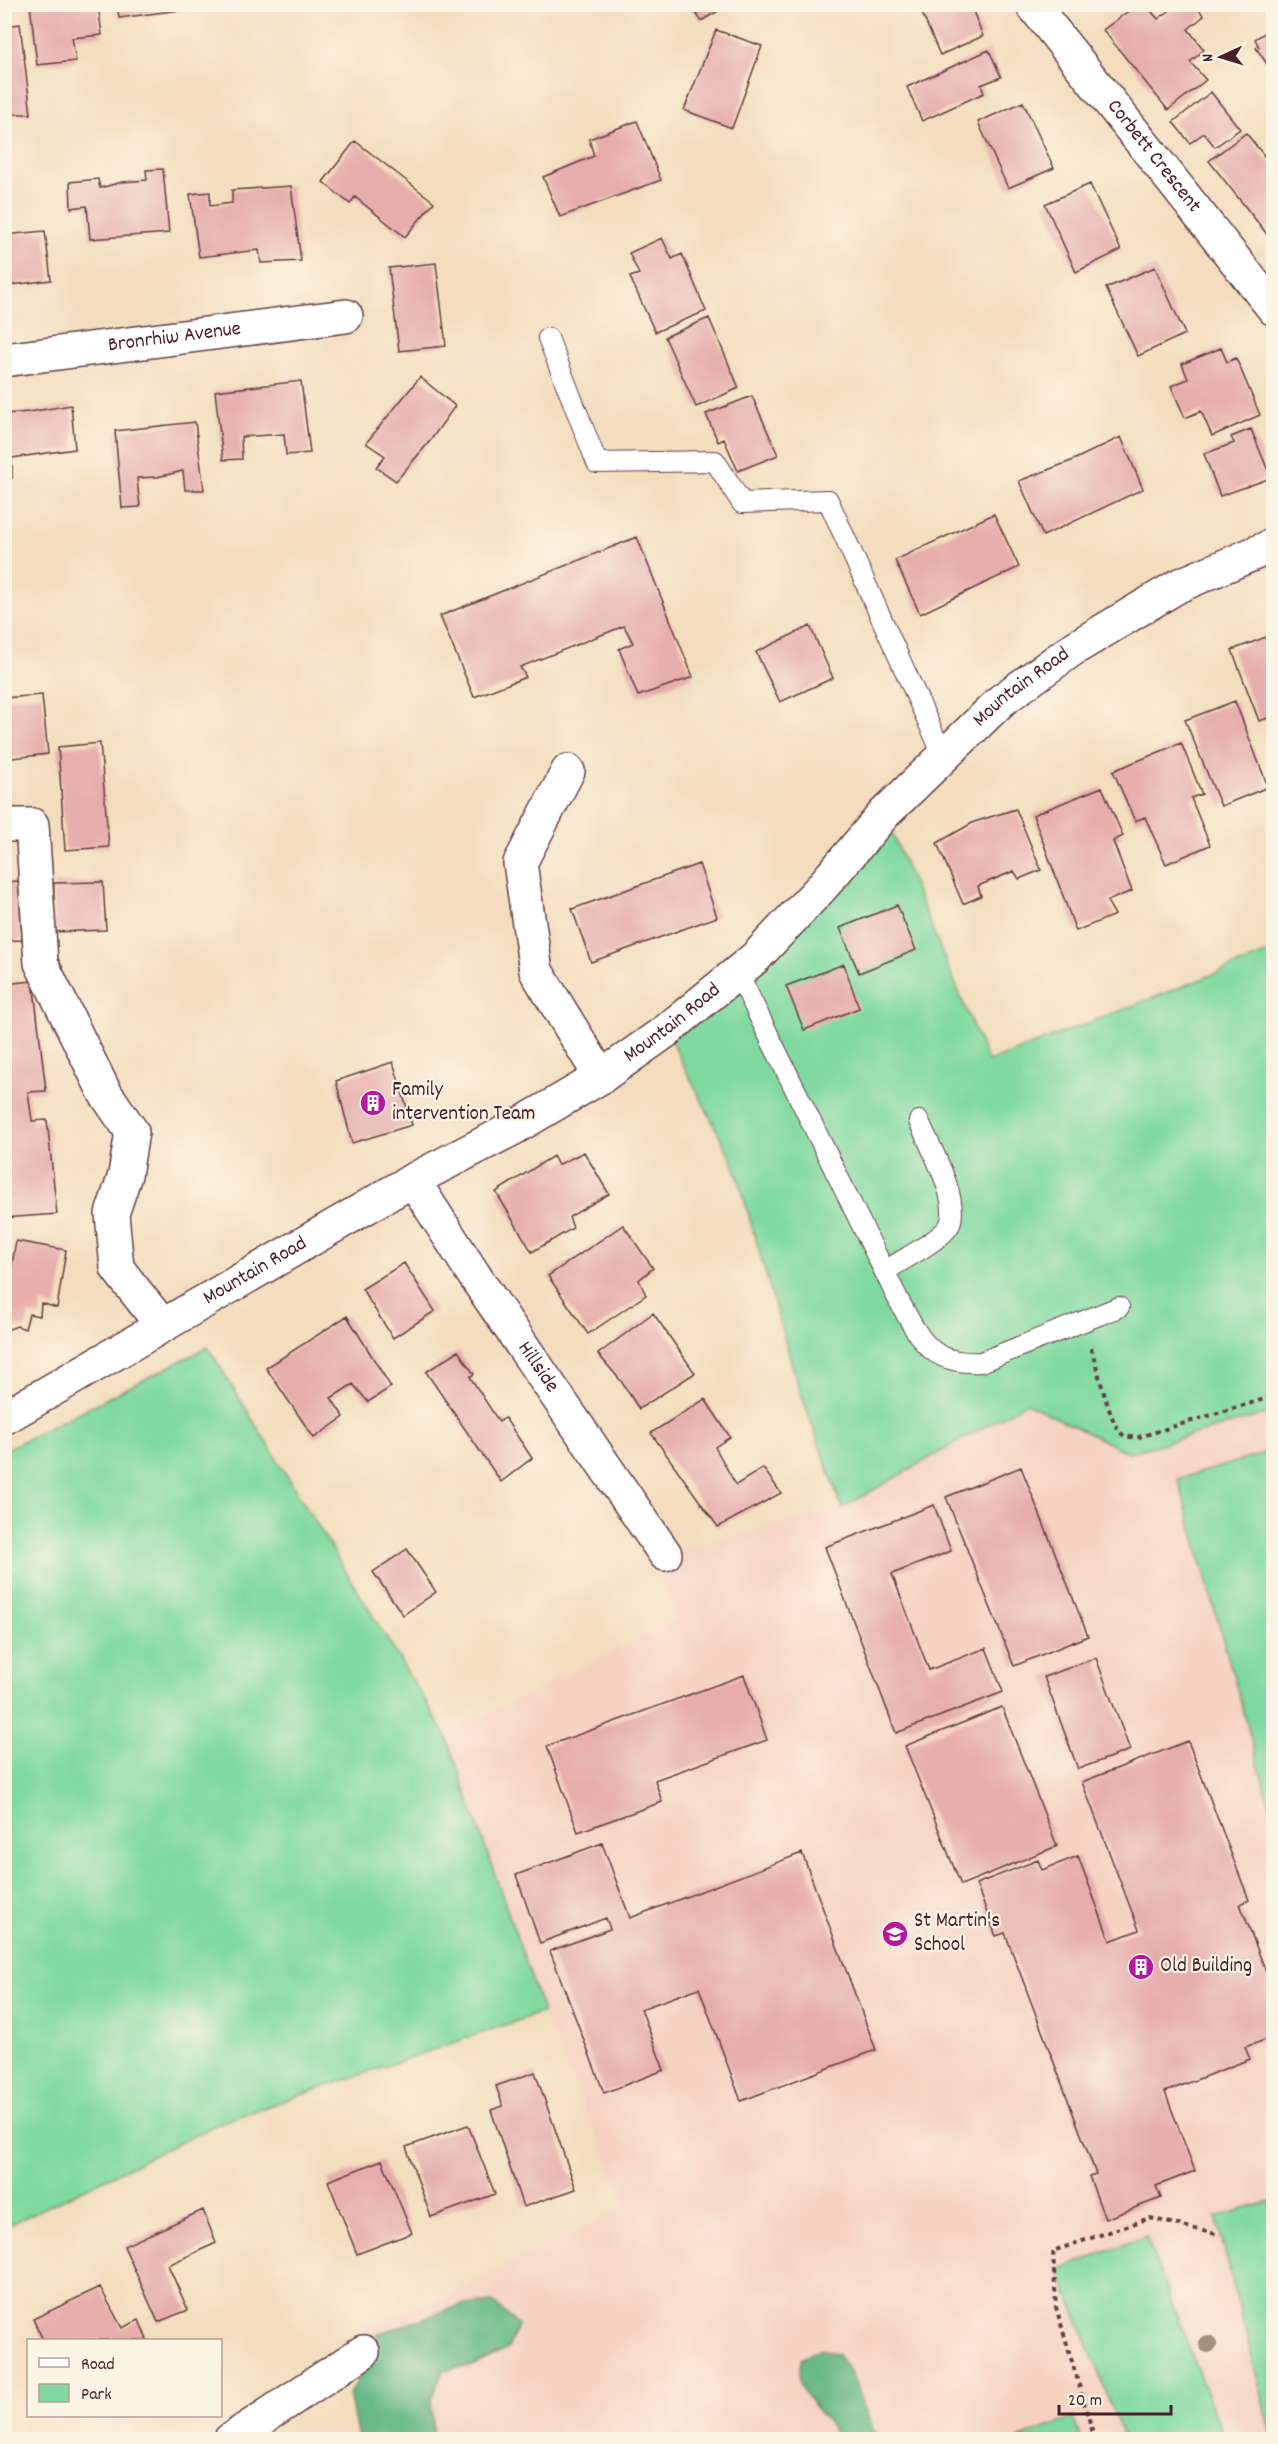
<svg xmlns="http://www.w3.org/2000/svg" width="1278" height="2444" viewBox="0 0 1278 2444" font-family="Dekko,sans-serif">
<style>
.built{fill:#f6d2c3}
.green{fill:#7fd9a0;stroke:#647c66;stroke-width:1.5}
.forest{fill:#67b986;stroke:#586c58;stroke-width:1.5}
.building{fill:#e6aeab}
.lines{fill:none;stroke-linecap:round;stroke-linejoin:round}
.lane-casing{stroke:#633c41;stroke-width:22}
.street-casing{stroke:#633c41;stroke-width:36}
.secondary-casing{stroke:#633c41;stroke-width:36}
.path{stroke:#633c41;stroke-width:4;stroke-dasharray:4.5 4.5;stroke-linecap:butt}
.lane{stroke:#fff;stroke-width:20}
.street{stroke:#fff;stroke-width:33}
.secondary{stroke:#fff;stroke-width:33}
.tree{fill:#9f9380}
.labels{text-anchor:middle;dominant-baseline:central;stroke-width:4.5;stroke-linejoin:round;paint-order:stroke}
.street-label{font-size:21px;fill:#4a1f2b;stroke:#fcf5e5}
.poi-label{font-size:21px;fill:#4a1f2b;stroke:#fcf5e5;text-anchor:start}
</style>
<rect width="100%" height="100%" fill="#fcf5e5"/>
<filter id="ink" filterUnits="userSpaceOnUse"><feTurbulence type="fractalNoise" baseFrequency=".0167" numOctaves="2"/><feDisplacementMap in="SourceGraphic" scale="12" xChannelSelector="R" yChannelSelector="G"/><feConvolveMatrix kernelMatrix="1 2 1 2 8 2 1 2 1" color-interpolation-filters="sRGB"/></filter>
<filter id="wash" filterUnits="userSpaceOnUse"><feTurbulence type="fractalNoise" baseFrequency=".008" numOctaves="4" result="noise"/><feDisplacementMap in="SourceGraphic" scale="24" xChannelSelector="R" yChannelSelector="G"/><feGaussianBlur stdDeviation="1.35" result="paint"/><feColorMatrix in="noise" values="0 0 0 0 0 0 0 0 0 0 0 0 0 0 0 0 0 1.4 0 .05"/><feComposite in="paint" operator="in"/></filter>
<g filter="url(#wash)">
<rect width="100%" height="100%" fill="#f3ddbe"/>
<path class="built" d="M 1026,1403 L 1129,1453 L 1273,1412 L 1273,2439 L 358,2439 L 349,2394 L 364,2369 L 362,2328 L 455,2292 L 626,2205 L 543,2012 L 446,1735 L 677,1619 L 661,1577 L 665,1554 L 842,1508 Z"/>
<path class="green" d="M 884,814 L 988,1062 L 1273,951 L 1273,1412 L 1129,1453 L 1026,1403 L 842,1508 L 797,1382 L 734,1164 L 666,1031 Z
M 208,1347 L 446,1735 L 543,2012 L 222,2122 L 5,2227 L 5,1450 Z
M 1273,1451 L 1274,1451 L 1273,1817 L 1178,1479 Z
M 1273,2201 L 1274,2201 L 1273,2439 L 1216,2217 Z
M 1146,2236 L 1224,2439 L 1124,2439 L 1059,2270 Z
M 1073,2418 L 1081,2439 L 1017,2439 Z"/>
<path class="forest" d="M 493,2302 L 518,2325 L 508,2349 L 472,2366 L 443,2370 L 431,2399 L 434,2439 L 358,2439 L 349,2394 L 364,2369 L 378,2334 L 462,2305 Z
M 821,2348 L 838,2355 L 850,2371 L 877,2439 L 836,2439 C 831,2416 803,2403 799,2378 C 799,2372 801,2364 801,2358 Z"/>
<g id="blocks">
<path class="building" d="M 30,4 L 98,4 L 102,35 L 72,38 L 76,61 L 37,65 Z
M 117,4 L 179,4 L 180,10 L 119,18 Z
M 690,4 L 730,4 L 701,21 Z
M 918,4 L 970,4 L 983,36 L 940,55 Z
M 1138,4 L 1145,4 L 1158,19 L 1179,4 L 1194,4 L 1204,16 L 1188,29 L 1204,50 L 1190,62 L 1206,80 L 1168,110 L 1103,30 Z
M 20,24 L 31,114 L 8,114 L 4,92 L 4,26 Z
M 1274,27 L 1274,74 L 1256,48 L 1259,47 L 1255,39 Z
M 716,30 L 762,46 L 732,128 L 684,110 Z
M 989,50 L 1001,77 L 981,85 L 984,93 L 922,121 L 907,87 Z
M 1211,92 L 1240,129 L 1215,147 L 1204,133 L 1190,143 L 1173,122 Z
M 1023,102 L 1054,168 L 1008,188 L 978,122 Z
M 637,121 L 661,180 L 560,217 L 543,177 L 594,156 L 589,139 Z
M 1246,133 L 1274,168 L 1274,243 L 1209,161 Z
M 355,141 L 434,202 L 405,237 L 355,197 L 350,204 L 323,182 Z
M 163,169 L 169,233 L 90,239 L 87,206 L 71,208 L 70,182 L 98,179 L 100,188 L 122,182 L 147,180 L 146,170 Z
M 1090,184 L 1121,250 L 1076,272 L 1045,204 Z
M 291,186 L 301,261 L 261,263 L 259,250 L 199,257 L 190,194 L 210,192 L 210,206 L 232,203 L 232,190 Z
M 45,231 L 51,280 L 4,286 L 4,235 Z
M 662,238 L 672,259 L 682,254 L 706,311 L 655,332 L 630,277 L 639,274 L 629,253 Z
M 436,263 L 446,346 L 399,351 L 389,268 Z
M 1155,267 L 1185,334 L 1138,356 L 1106,288 Z
M 709,318 L 739,388 L 696,407 L 665,337 Z
M 1221,348 L 1227,362 L 1236,358 L 1260,415 L 1212,436 L 1201,411 L 1185,418 L 1171,386 L 1188,379 L 1182,364 Z
M 420,377 L 455,406 L 430,441 L 396,481 L 376,467 L 385,456 L 366,443 Z
M 301,381 L 310,453 L 286,455 L 284,434 L 241,437 L 242,459 L 223,460 L 215,391 Z
M 752,396 L 778,455 L 738,471 L 724,439 L 718,442 L 706,414 Z
M 71,405 L 75,449 L 12,458 L 12,478 L 4,479 L 4,414 L 29,412 Z
M 195,422 L 204,490 L 185,490 L 183,471 L 157,477 L 137,478 L 140,507 L 122,508 L 115,431 Z
M 1251,429 L 1271,478 L 1220,496 L 1204,454 L 1234,443 L 1231,437 Z
M 1121,437 L 1143,489 L 1043,536 L 1019,481 L 1071,461 Z
M 994,514 L 1019,567 L 920,614 L 895,560 Z
M 637,537 L 693,677 L 638,696 L 619,649 L 633,643 L 624,626 L 520,667 L 526,677 L 474,697 L 440,616 Z
M 810,626 L 833,678 L 780,702 L 756,652 Z
M 1274,634 L 1274,716 L 1259,721 L 1232,650 Z
M 42,695 L 48,754 L 4,759 L 4,698 Z
M 1235,701 L 1268,787 L 1221,806 L 1185,720 Z
M 100,743 L 109,847 L 65,850 L 58,747 Z
M 1181,743 L 1202,794 L 1191,798 L 1210,845 L 1166,864 L 1145,817 L 1135,821 L 1113,771 Z
M 1102,787 L 1123,836 L 1113,841 L 1132,891 L 1107,901 L 1115,915 L 1076,931 L 1033,815 Z
M 1016,809 L 1041,870 L 1019,879 L 1014,871 L 978,886 L 981,896 L 963,904 L 937,843 L 974,822 Z
M 699,864 L 717,917 L 591,962 L 572,909 Z
M 19,881 L 22,940 L 4,941 L 4,882 Z
M 103,882 L 106,930 L 52,932 L 54,883 Z
M 897,905 L 916,950 L 859,973 L 840,928 Z
M 844,964 L 859,1008 L 804,1030 L 786,986 Z
M 33,981 L 46,1091 L 28,1092 L 32,1121 L 47,1120 L 57,1214 L 4,1218 L 4,984 Z
M 393,1062 L 412,1125 L 352,1143 L 336,1081 Z
M 584,1152 L 609,1194 L 569,1217 L 573,1228 L 532,1252 L 496,1192 L 553,1156 L 558,1165 Z
M 623,1225 L 653,1268 L 639,1280 L 646,1295 L 588,1334 L 548,1276 Z
M 16,1241 L 66,1250 L 57,1308 L 41,1303 L 40,1316 L 29,1314 L 25,1329 L 17,1326 L 4,1331 L 4,1311 Z
M 404,1263 L 435,1311 L 393,1338 L 362,1289 Z
M 653,1313 L 695,1373 L 639,1409 L 621,1381 L 598,1354 Z
M 347,1316 L 391,1387 L 368,1402 L 353,1384 L 331,1398 L 344,1417 L 314,1438 L 266,1368 Z
M 458,1351 L 474,1374 L 470,1377 L 499,1422 L 505,1418 L 532,1458 L 501,1482 L 426,1372 Z
M 705,1399 L 730,1437 L 715,1447 L 736,1485 L 763,1468 L 781,1493 L 718,1527 L 651,1433 Z
M 1021,1467 L 1088,1636 L 1014,1666 L 946,1497 Z
M 934,1505 L 951,1551 L 892,1574 L 929,1670 L 986,1648 L 1003,1692 L 896,1733 L 825,1547 Z
M 407,1549 L 436,1592 L 403,1615 L 373,1572 Z
M 1096,1658 L 1130,1750 L 1078,1769 L 1044,1677 Z
M 744,1675 L 767,1740 L 655,1780 L 662,1802 L 578,1832 L 547,1746 Z
M 1002,1707 L 1057,1846 L 961,1885 L 905,1746 Z
M 1188,1741 L 1249,1900 L 1240,1904 L 1274,1993 L 1274,2037 L 1245,2047 L 1250,2059 L 1165,2092 L 1195,2171 L 1156,2186 L 1161,2198 L 1105,2219 L 1089,2176 L 1096,2174 L 1005,1933 L 996,1936 L 976,1884 L 1038,1860 L 1042,1870 L 1078,1856 L 1110,1941 L 1139,1930 L 1082,1782 Z
M 602,1843 L 630,1918 L 802,1853 L 876,2050 L 741,2101 L 699,1988 L 641,2009 L 664,2070 L 604,2093 L 550,1951 L 610,1929 L 606,1918 L 540,1943 L 516,1875 Z
M 535,2072 L 576,2189 L 523,2207 L 491,2110 L 503,2106 L 496,2086 Z
M 468,2125 L 495,2194 L 431,2217 L 406,2147 Z
M 382,2160 L 412,2233 L 357,2254 L 328,2181 Z
M 203,2210 L 216,2243 L 168,2265 L 188,2310 L 158,2322 L 124,2246 Z
M 100,2287 L 122,2328 L 139,2320 L 147,2340 L 43,2340 L 33,2319 Z"/>
</g>
</g>
<g filter="url(#ink)">
<use href="#blocks" fill-opacity="0" stroke="#633c41" stroke-width="1.5"/>
<g class="lines">
<g class="lane-casing">
<path id="lane" d="M 548,338 L 597,463 L 715,461 L 742,503 L 828,500 L 943,755
M 738,973 L 898,1299 C 920,1339 929,1365 981,1362 L 1119,1307
M 885,1271 C 900,1261 941,1240 949,1226 C 962,1202 929,1145 919,1121"/>
</g>
<g class="street-casing">
<g id="street">
<path id="s1" d="M 1032,4 L 1274,309"/>
<path id="s2" d="M 4,360 L 346,316"/>
<path d="M 568,771 L 520,863 L 536,971 L 601,1077"/>
<path d="M 4,825 L 32,825 L 41,963 L 105,1093 L 132,1132 L 125,1175 L 112,1214 L 117,1268 L 162,1325"/>
<path id="s3" d="M 413,1180 L 476,1278 L 665,1554"/>
<path d="M 230,2440 L 363,2352"/>
</g>
</g>
<g class="secondary-casing">
<g id="secondary">
<path id="s4" d="M 4,1418 L 413,1180 L 514,1128 L 601,1077 L 666,1031 L 755,958 L 821,888 L 884,814 L 1002,700 L 1073,649 L 1178,586 L 1274,545"/>
</g>
</g>
<path class="path" d="M 1091,1348 C 1097,1366 1109,1421 1121,1433 C 1125,1438 1133,1437 1139,1437 L 1274,1396
M 1095,2440 L 1056,2307 L 1053,2251 L 1150,2218 L 1220,2235"/>
<use href="#lane" class="lane"/>
<use href="#street" class="street"/>
<use href="#secondary" class="secondary"/>
</g>
<circle class="tree" cx="1208" cy="2344" r="9"/>
</g>
<defs>
<g id="building-disc" transform="scale(1.35)"><circle r="9.5" fill="#b5179e" stroke="#fcf5e5"/><path d="M-4-6H4V6H1V3H-1V6H-4ZM-2.5-4.3h1.7v1.8h-1.7ZM.8-4.3h1.7v1.8H.8ZM-2.5-1h1.7V.8h-1.7ZM.8-1h1.7V.8H.8Z" fill="#fff"/></g>
<g id="school-disc" transform="scale(1.35)"><circle r="9.5" fill="#b5179e" stroke="#fcf5e5"/><path d="M0-5L7-2L0 1L-7-2ZM-4 1L0 2.5L4 1V4Q0 6-4 4Z" fill="#fff"/></g>
</defs>
<g fill-rule="evenodd">
<use href="#building-disc" x="373" y="1103"/>
<use href="#school-disc" x="895" y="1934"/>
<use href="#building-disc" x="1141" y="1967"/>
</g>
<g class="labels">
<g class="street-label">
<text stroke="none"><textPath href="#s1" startOffset="195">Corbett Crescent</textPath></text>
<text stroke="none"><textPath href="#s2" startOffset="172">Bronrhiw Avenue</textPath></text>
<text stroke="none"><textPath href="#s4" startOffset="1263">Mountain Road</textPath></text>
<text stroke="none"><textPath href="#s4" startOffset="777">Mountain Road</textPath></text>
<text stroke="none"><textPath href="#s4" startOffset="291">Mountain Road</textPath></text>
<text stroke="none"><textPath href="#s3" startOffset="225">Hillside</textPath></text>
</g>
<g class="poi-label">
<text x="392" y="1091">Family<tspan x="392" dy="24">intervention Team</tspan></text>
<text x="914" y="1922">St Martin's<tspan x="914" dy="24">School</tspan></text>
<text x="1160" y="1967">Old Building</text>
</g>
</g>
<rect width="1278" height="2444" fill="none" stroke="#fcf5e5" stroke-width="24"/>
<rect x="27" y="2339" width="195" height="78" fill="#fcf5e5" stroke="#b59f9b" stroke-width="1.5"/>
<rect x="39" y="2358" width="30" height="9" fill="#ffffff" stroke="#b59f9b" stroke-width="1.5"/>
<text x="81" y="2369" font-size="18" fill="#4a1f2b">Road</text>
<rect x="39" y="2384" width="30" height="18" fill="#7fd9a0" stroke="#b59f9b" stroke-width="1.5"/>
<text x="81" y="2399" font-size="18" fill="#4a1f2b">Park</text>
<g transform="translate(1221 57) rotate(266)" stroke="#fcf5e5" stroke-width="4.5" paint-order="stroke">
<path d="M0-4.5L10 22L0 15L-10 22Z" fill="#4a1f2b"/>
<text y="-9" font-size="16" font-weight="bold" text-anchor="middle" fill="#4a1f2b">N</text>
</g>
<path d="M1059 2405v9h112v-9" fill="none" stroke="#4a1f2b" stroke-width="3"/>
<text x="1068" y="2405" font-size="18" fill="#4a1f2b" stroke="#fcf5e5" stroke-width="4.5" paint-order="stroke">20 m</text>
</svg>
